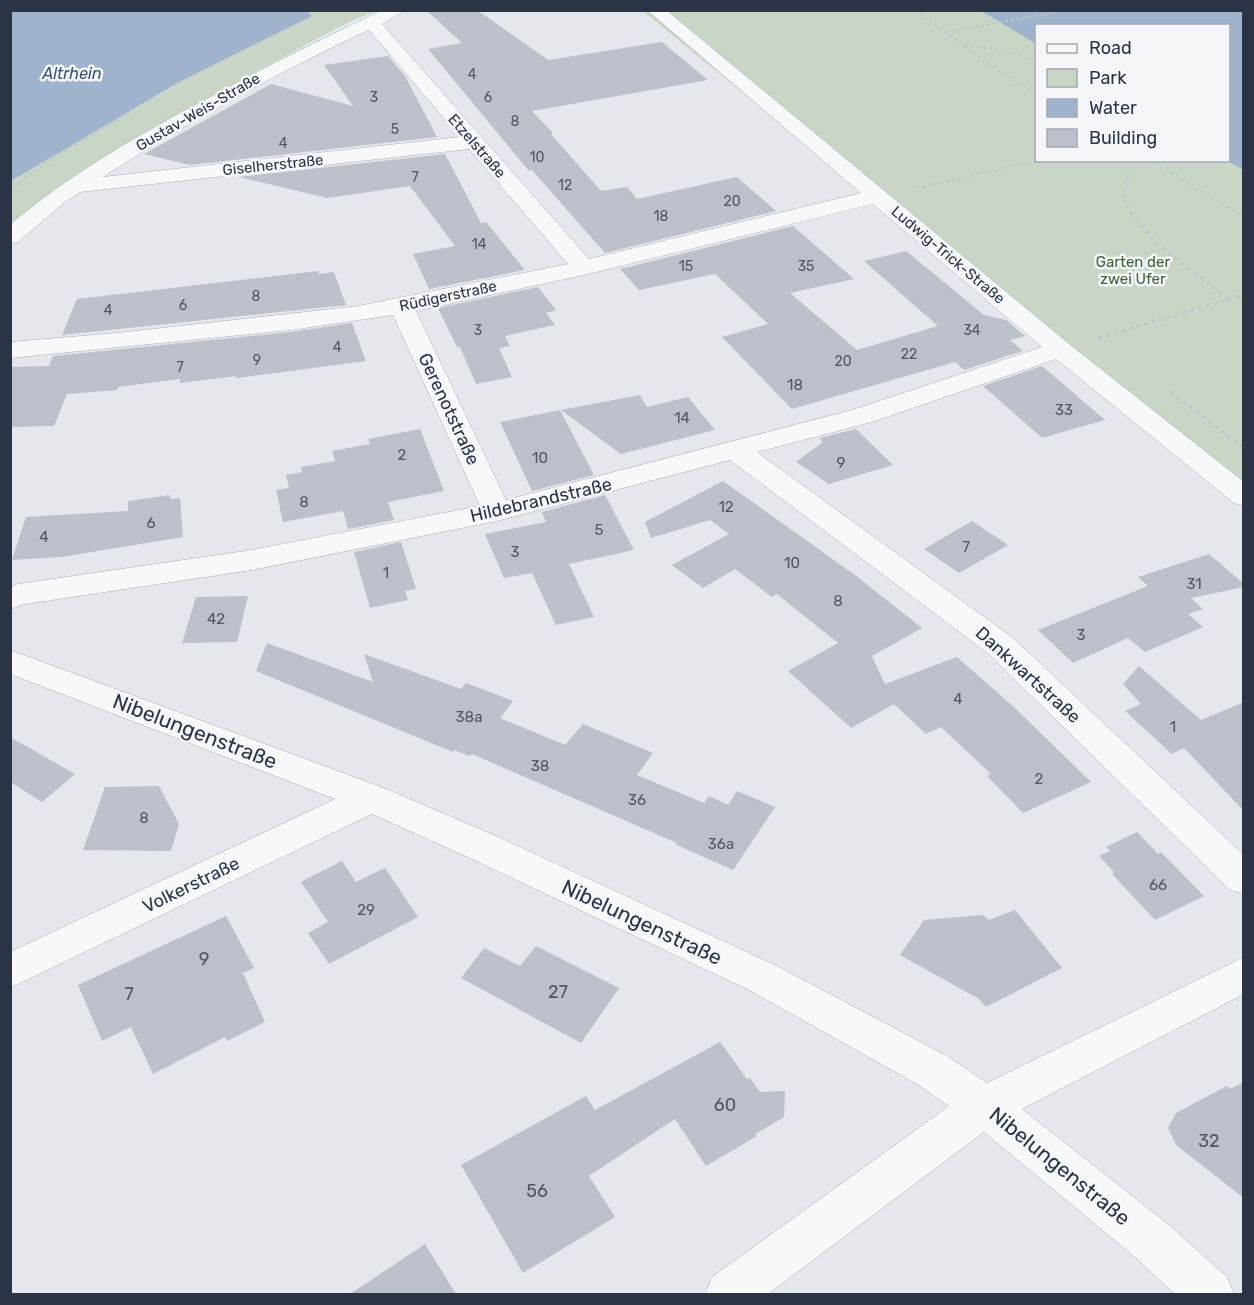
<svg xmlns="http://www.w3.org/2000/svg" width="1254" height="1305" viewBox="0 0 1254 1305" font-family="Rubik,sans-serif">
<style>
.green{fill:#c9d6c5}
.water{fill:#9fb4cc}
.building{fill:#bbc0ca}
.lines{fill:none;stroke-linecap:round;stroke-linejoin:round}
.street-casing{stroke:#a9aeb7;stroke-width:1}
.path-far1{stroke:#c2c5cb;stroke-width:2;stroke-dasharray:3 3;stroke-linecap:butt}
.path{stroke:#c2c5cb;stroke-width:3;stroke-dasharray:4 4;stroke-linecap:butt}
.street{fill:#f7f8fa;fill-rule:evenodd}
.labels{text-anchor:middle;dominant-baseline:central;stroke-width:5;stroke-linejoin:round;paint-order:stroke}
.far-number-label{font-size:14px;fill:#4f5766}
.far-street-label{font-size:15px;fill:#2b3445;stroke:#f4f6f9}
.far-park-label{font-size:15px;fill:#3f6138;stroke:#f4f6f9}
.number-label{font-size:15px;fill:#4f5766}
.far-water-label{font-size:16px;font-style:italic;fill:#34527a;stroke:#f4f6f9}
.street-label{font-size:18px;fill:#2b3445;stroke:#f4f6f9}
.near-number-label{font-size:18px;fill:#4f5766}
.near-street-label{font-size:21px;fill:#2b3445;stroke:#f4f6f9}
</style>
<rect width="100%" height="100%" fill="#e4e7ec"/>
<path class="green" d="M 11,11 L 376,11 C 340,24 305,46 271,64 C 181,112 93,163 11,223 Z
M 643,11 L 981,11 L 1036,44 L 1036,160 L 1228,160 L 1243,170 L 1243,497 L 1072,362 Z"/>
<path class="water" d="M 307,11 L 312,16 L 179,82 L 11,181 L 11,11 Z
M 981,11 L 1243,11 L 1243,170 L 1228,161 L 1228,26 L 1036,26 L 1036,44 Z"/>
<path class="building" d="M 426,10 L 480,12 L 548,60 L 662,42 L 708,80 L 532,111 L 553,133 L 551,134 L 601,191 L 627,187 L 637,199 L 737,177 L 776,211 L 605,253 L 531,169 L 529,171 L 428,49 L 462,43 Z
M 388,56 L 405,76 L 437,137 L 190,165 L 144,154 L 271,84 L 353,106 L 324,65 Z
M 445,154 L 481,223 L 486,222 L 525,270 L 429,289 L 413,254 L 455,246 L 410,186 L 327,198 L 239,177 Z
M 793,226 L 854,279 L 790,293 L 857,350 L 938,326 L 864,261 L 906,251 L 984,315 L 1006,320 L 1025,336 L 1010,340 L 1023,351 L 964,370 L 955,362 L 792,409 L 722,337 L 768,324 L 715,274 L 639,290 L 620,269 Z
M 318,271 L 319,274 L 334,272 L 346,305 L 62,335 L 77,299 Z
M 538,287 L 556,310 L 546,313 L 555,325 L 505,336 L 510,346 L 499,348 L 512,377 L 476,384 L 460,347 L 457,347 L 438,308 Z
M 352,323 L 366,361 L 236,378 L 236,376 L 180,383 L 180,379 L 118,387 L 117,390 L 67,394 L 54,426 L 10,427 L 10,367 L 49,366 L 53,356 L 291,332 Z
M 1042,366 L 1105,420 L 1042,438 L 983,386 Z
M 640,395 L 647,407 L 688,397 L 715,430 L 621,454 L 561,410 Z
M 560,410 L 594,475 L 532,491 L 500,422 Z
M 420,429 L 444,491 L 388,502 L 394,520 L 348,529 L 343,511 L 283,522 L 276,490 L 289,488 L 286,475 L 302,472 L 301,467 L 335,461 L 332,451 L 370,444 L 368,439 Z
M 856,429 L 893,465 L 829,484 L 796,462 L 823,442 L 819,438 Z
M 723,481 L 855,575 L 922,628 L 872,656 L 885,684 L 957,657 L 1017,710 L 1091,782 L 1023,813 L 987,776 L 991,774 L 941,727 L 926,734 L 894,704 L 851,728 L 788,671 L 838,643 L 777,594 L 772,597 L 735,569 L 703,588 L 672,565 L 729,534 L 710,520 L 651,538 L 645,522 Z
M 170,495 L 170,499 L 180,498 L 183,537 L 61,557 L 12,560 L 26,517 L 128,511 L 128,501 Z
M 605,495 L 634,550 L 569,564 L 594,617 L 556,625 L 532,573 L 504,578 L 485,534 L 546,522 L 542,512 Z
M 972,521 L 1008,545 L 959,573 L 924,549 Z
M 401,542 L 416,589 L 405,591 L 408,600 L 370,608 L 354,552 Z
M 1209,554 L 1244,584 L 1244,587 L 1191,598 L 1203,609 L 1188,614 L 1203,627 L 1145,652 L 1128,638 L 1073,663 L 1038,630 L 1148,586 L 1138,577 Z
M 248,596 L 237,642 L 182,643 L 196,597 Z
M 267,643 L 373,682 L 364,654 L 461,689 L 466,683 L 513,701 L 500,718 L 565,745 L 583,724 L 653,753 L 637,775 L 704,803 L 709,796 L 728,805 L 737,791 L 775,807 L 733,870 L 675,844 L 677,843 L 472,754 L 470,756 L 454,750 L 453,752 L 256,671 Z
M 1139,666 L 1201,720 L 1244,702 L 1244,811 L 1184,748 L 1172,754 L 1125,711 L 1141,704 L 1123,684 Z
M 10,737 L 75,774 L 42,802 L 10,782 Z
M 159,786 L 179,824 L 171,851 L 83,850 L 105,787 Z
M 1137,832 L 1158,854 L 1161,852 L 1204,896 L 1155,920 L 1112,874 L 1114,872 L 1099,856 L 1110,851 L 1106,847 Z
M 342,861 L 356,882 L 385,868 L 418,917 L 329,964 L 308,933 L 328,922 L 301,882 Z
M 1015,910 L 1062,968 L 986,1007 L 979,999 L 900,955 L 924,920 L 983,915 L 989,920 Z
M 226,916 L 254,968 L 243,973 L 265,1022 L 227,1041 L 225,1037 L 153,1074 L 131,1027 L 102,1041 L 78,985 Z
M 536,946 L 619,988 L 581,1043 L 461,978 L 484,948 L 520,966 Z
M 720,1042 L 747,1079 L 750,1078 L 760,1092 L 785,1091 L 784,1117 L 755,1134 L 757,1136 L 706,1166 L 675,1119 L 589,1176 L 615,1217 L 523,1273 L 461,1165 L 586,1096 L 595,1110 Z
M 1244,1082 L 1244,1198 L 1176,1145 L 1168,1128 L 1176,1113 L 1221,1089 L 1227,1086 L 1230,1089 Z
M 425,1244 L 456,1294 L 350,1294 Z"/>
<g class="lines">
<g class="street-casing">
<path id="street" d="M 383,10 L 406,10 L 382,24 L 589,259 L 861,193 L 647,10 L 666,10 L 1069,344 L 1244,482 L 1244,506 L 1234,503 L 1056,359 L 872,422 L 757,452 L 1013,638 L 1244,855 L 1244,894 L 1230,890 L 989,654 L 730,460 L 497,521 L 252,570 L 25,604 L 10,609 L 10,587 L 18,584 L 252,550 L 480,506 L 393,315 L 291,330 L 10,358 L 10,342 L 117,333 L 358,306 L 568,264 L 469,149 L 80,192 L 65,202 L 18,242 L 10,244 L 10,225 C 69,175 135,137 203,101 C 262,69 321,39 383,10 ZM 369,30 L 460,137 L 103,177 C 188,122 277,73 369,30 ZM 873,204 L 1042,347 L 852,410 L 506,500 L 416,311 L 584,275 Z
M 10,650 L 384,788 L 498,837 L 777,966 L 947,1056 L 987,1083 L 1244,957 L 1244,994 L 1022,1109 L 1169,1225 L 1227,1277 L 1234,1294 L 1175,1294 L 1135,1257 L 984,1132 L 768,1294 L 705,1294 L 712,1277 L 949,1106 L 917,1084 L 749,990 L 472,859 L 372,814 L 10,988 L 10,952 L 335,799 L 10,674 Z"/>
</g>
<path class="path-far1" d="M 915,10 L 1000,72 L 1036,93
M 946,32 L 1051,13
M 965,46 L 1002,49 L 1036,61
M 1150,160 L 1239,214
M 917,188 L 1039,160
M 10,189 L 50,160 L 131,112
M 1130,214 L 1124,195 L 1131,160"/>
<path class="path" d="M 1130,212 L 1157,244 L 1229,299
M 1237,212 L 1244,217
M 1098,338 L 1244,295
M 1170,392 L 1244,448"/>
<use href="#street" class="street"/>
</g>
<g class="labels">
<g class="far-number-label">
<text x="472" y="74">4</text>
<text x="374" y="97">3</text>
<text x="488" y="97">6</text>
<text x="515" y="121">8</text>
<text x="395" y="129">5</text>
<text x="283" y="143">4</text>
<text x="537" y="157">10</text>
<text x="415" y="177">7</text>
<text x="565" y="185">12</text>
<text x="732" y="201">20</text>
<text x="661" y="216">18</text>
<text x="479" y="244">14</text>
<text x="686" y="266">15</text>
<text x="806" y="266">35</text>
<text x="256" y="296">8</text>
<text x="183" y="305">6</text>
<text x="108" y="310">4</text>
<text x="478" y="330">3</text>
<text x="972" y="330">34</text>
<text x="337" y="347">4</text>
<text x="909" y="354">22</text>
<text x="257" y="360">9</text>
<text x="843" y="361">20</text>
<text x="180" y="367">7</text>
</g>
<g class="far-street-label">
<text transform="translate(198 112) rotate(-30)">Gustav-Weis-Straße</text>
<text transform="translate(477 146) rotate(49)">Etzelstraße</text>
<text transform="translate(273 165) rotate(-6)">Giselherstraße</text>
<text transform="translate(948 255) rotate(40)">Ludwig-Trick-Straße</text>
<text transform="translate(448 296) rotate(-12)">Rüdigerstraße</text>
</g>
<g class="far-park-label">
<text x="1133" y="262">Garten der<tspan x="1133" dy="17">zwei Ufer</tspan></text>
</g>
<g class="number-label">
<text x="795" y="385">18</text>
<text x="1064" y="410">33</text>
<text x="682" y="418">14</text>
<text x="402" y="455">2</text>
<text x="540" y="458">10</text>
<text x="841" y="463">9</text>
<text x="304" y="502">8</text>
<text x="726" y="507">12</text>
<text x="151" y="523">6</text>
<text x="599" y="530">5</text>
<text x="44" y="537">4</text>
<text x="966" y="547">7</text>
<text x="515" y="552">3</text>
<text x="792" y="563">10</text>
<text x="386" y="573">1</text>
<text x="1194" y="584">31</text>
<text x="838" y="601">8</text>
<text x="216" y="619">42</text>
<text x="1081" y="635">3</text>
<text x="958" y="699">4</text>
<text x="469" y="717">38a</text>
<text x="1173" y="727">1</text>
<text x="540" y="766">38</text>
<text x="1039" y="779">2</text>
<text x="637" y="800">36</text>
<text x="144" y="818">8</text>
<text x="721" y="844">36a</text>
<text x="1158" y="885">66</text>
<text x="366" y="910">29</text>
</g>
<g class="far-water-label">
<text x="72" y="73">Altrhein</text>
</g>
<g class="street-label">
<text transform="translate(449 409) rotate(65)">Gerenotstraße</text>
<text transform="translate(541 500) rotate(-13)">Hildebrandstraße</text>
<text transform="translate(1028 675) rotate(42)">Dankwartstraße</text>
<text transform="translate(191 885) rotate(-26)">Volkerstraße</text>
</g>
<g class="near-number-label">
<text x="204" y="959">9</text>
<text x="558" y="992">27</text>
<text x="129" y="994">7</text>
<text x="725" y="1105">60</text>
<text x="1209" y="1141">32</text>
<text x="537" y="1191">56</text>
</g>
<g class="near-street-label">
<text transform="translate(195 731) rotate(21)">Nibelungenstraße</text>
<text transform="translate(642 922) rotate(25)">Nibelungenstraße</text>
<text transform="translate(1060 1166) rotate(39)">Nibelungenstraße</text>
</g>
</g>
<rect width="1254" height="1305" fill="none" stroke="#2b3445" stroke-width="24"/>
<rect x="1035" y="24" width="195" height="138" fill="#f4f6f9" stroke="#a4a8b1" stroke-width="1.5"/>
<rect x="1047" y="44" width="30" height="9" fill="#f7f8fa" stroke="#a4a8b1" stroke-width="1.5"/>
<text x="1089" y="54" font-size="18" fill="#2b3445">Road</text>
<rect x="1047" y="69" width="30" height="18" fill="#c9d6c5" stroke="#a4a8b1" stroke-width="1.5"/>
<text x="1089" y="84" font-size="18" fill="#2b3445">Park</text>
<rect x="1047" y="99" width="30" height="18" fill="#9fb4cc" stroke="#a4a8b1" stroke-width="1.5"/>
<text x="1089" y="114" font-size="18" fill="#2b3445">Water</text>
<rect x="1047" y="129" width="30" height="18" fill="#bbc0ca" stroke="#a4a8b1" stroke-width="1.5"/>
<text x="1089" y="144" font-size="18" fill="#2b3445">Building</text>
</svg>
